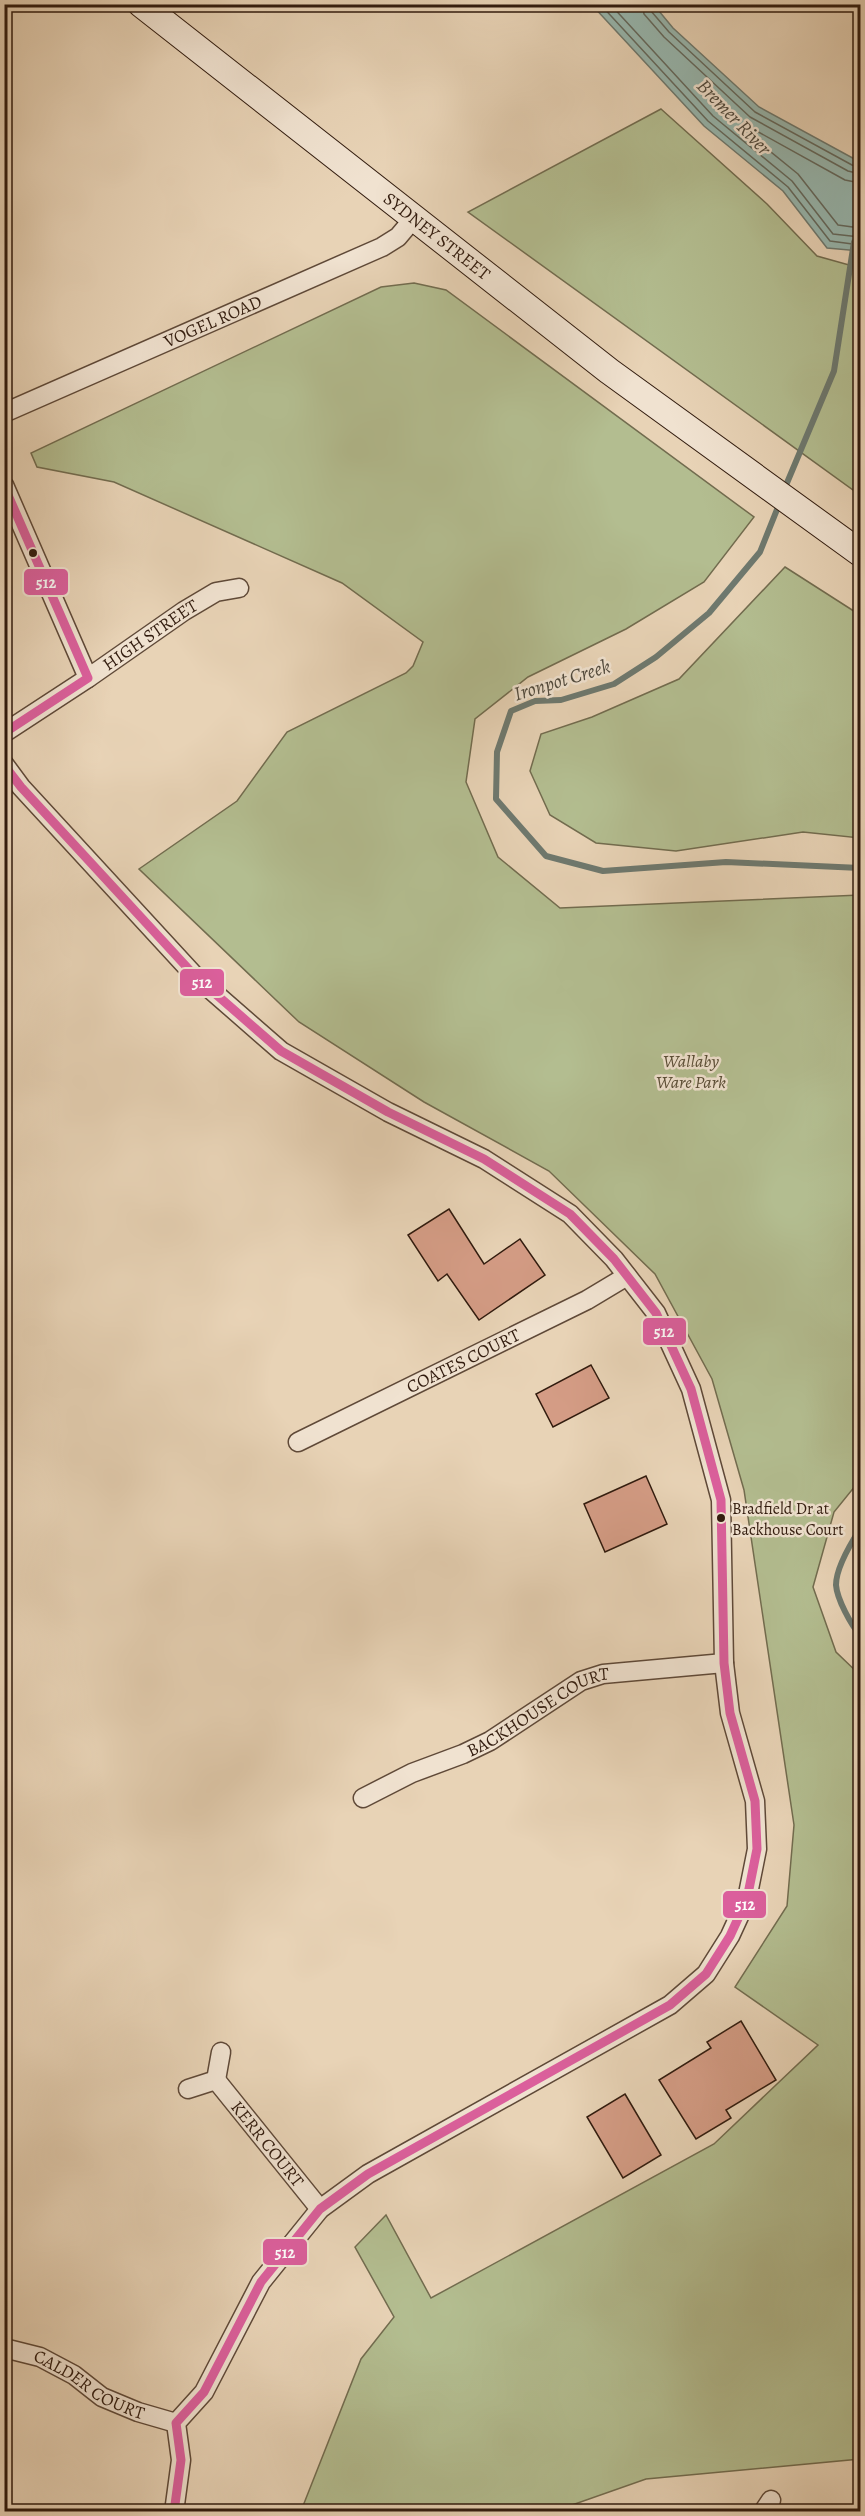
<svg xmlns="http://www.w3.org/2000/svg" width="865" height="2516" viewBox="0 0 865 2516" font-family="Alegreya,serif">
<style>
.green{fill:#b3bd90;stroke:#726c4f;stroke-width:1.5}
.water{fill:#97b7af;stroke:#6e796f;stroke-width:1.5}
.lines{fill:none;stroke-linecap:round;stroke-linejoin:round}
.shore{stroke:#64695e;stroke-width:1.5}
.stream{stroke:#6e796f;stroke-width:6}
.building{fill:#d49c85;stroke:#311b0e;stroke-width:1.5}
.street-casing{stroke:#5f4938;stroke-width:21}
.secondary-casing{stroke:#311b0e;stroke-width:28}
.street{stroke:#f0e2d0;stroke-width:18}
.secondary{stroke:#f0e2d0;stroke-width:26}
.bus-1-casing{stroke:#f0e2d0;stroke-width:14}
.bus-1{stroke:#db5f9c;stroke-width:9}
.bus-dot{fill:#311b0e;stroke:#f0e2d0;stroke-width:2}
.labels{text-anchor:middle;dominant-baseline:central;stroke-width:5;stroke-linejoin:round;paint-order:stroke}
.bus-label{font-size:16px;fill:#311b0e;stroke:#f0e2d0;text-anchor:start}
.street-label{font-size:18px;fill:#311b0e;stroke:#f0e2d0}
.park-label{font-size:18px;font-style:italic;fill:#584c35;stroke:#f0e2d0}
.water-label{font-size:20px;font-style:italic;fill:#504a3e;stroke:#f0e2d0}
.line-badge{stroke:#f0e2d0;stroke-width:2}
.badge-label{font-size:16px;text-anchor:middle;font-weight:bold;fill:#fff}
</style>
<rect width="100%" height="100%" fill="#e8d3b6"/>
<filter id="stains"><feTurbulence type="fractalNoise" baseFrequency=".00333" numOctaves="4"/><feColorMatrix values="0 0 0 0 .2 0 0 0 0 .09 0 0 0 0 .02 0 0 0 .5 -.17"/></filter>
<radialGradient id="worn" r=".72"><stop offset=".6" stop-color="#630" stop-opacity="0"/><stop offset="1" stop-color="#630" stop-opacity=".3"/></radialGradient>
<path class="green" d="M 661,109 L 767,204 L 817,256 L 860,268 L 860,495 L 468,212 Z
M 414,283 L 446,290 L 754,517 L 704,582 L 626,629 L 528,677 L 475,719 L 466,782 L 498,857 L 560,908 L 860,895 L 860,1480 L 834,1512 L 813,1587 L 836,1652 L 860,1675 L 860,2459 L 646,2479 L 555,2511 L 301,2511 L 361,2359 L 394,2317 L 355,2247 L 386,2215 L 431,2298 L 714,2144 L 818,2045 L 735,1987 L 787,1906 L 794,1825 L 744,1490 L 712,1379 L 655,1274 L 549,1171 L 424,1102 L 299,1022 L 139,869 L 237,801 L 287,732 L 406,673 L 413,666 L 423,642 L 342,583 L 114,482 L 37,467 L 31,453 L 381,287 Z
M 785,567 L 860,615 L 860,838 L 803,832 L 676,851 L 596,843 L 550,815 L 530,771 L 541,734 L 592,717 L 679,679 Z"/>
<path class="water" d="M 592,5 L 654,5 L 673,28 L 759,107 L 860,162 L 860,251 L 827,248 L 783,191 L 704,126 Z"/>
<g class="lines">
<path class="shore" d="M 600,4 L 708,121 L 788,187 L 830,241 L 860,245
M 610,4 L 713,116 L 792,181 L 833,234 L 860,237
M 642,4 L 644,14 L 664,37 L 750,117 L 848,171 L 860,174
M 650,4 L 651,11 L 669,32 L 755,112 L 852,165 L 860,167
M 860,183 L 845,180 L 753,129 L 749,131 L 750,135 L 798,174 L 838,225 L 860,228"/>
<path class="stream" d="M 784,490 L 834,371 L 854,242
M 780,502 L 760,552 L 709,613 L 656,657 L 614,684 L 561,700 L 535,701 L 511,711 L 497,752 L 496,799 L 546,856 L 603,871 L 726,862 L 860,868
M 860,1529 C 851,1543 836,1567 836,1585 C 837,1599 851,1625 860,1635"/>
</g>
<path class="building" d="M 449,1209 L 484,1264 L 520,1239 L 545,1275 L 479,1320 L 447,1274 L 438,1281 L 408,1235 Z
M 591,1365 L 609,1398 L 553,1427 L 536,1394 Z
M 646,1476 L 667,1524 L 605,1552 L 584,1504 Z
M 741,2021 L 776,2080 L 726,2110 L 731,2118 L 696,2139 L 659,2080 L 711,2048 L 707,2042 Z
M 625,2094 L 661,2155 L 623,2178 L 587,2117 Z"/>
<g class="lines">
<g class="street-casing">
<g id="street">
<path id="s1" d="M 4,413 L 382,247 L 398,237 L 414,218"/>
<path d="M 4,485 L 88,678"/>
<path id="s2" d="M 4,733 L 88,678 L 184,611 L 216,592 L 239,588"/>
<path d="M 4,764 L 21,787 L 195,976 L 281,1051 L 388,1112 L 484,1159 L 570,1214 L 614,1259 L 656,1313 L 691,1389 L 721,1500 L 724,1663 L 730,1713 L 755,1801 L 757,1849 L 747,1899 L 730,1936 L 706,1974 L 670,2005 L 368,2174 L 320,2209 L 261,2282 L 204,2392 L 176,2423 L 181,2460 L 174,2512"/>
<path id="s3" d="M 298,1442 L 587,1300 L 627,1276"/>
<path id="s4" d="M 363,1798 L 412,1773 L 463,1754 L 490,1741 L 581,1681 L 603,1674 L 724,1663"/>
<path id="s5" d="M 216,2080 L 320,2209"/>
<path d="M 188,2089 L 216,2080 L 221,2052"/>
<path id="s6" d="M 4,2348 L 40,2357 L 74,2375 L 102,2397 L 138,2412 L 176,2423"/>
<path d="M 763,2512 L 771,2500"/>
</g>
</g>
<g class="secondary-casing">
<g id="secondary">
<path id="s7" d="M 141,4 L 609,371 L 860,553"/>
</g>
</g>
<use href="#street" class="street"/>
<use href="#secondary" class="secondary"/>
<g class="bus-1-casing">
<path id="bus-1" d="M 4,486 L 88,678
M 4,733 L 88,678
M 4,765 L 21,787 L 195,976 L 281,1051 L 388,1112 L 484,1159 L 570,1214 L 614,1259 L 656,1313 L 691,1389 L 721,1500 L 724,1663 L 730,1713 L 755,1801 L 757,1849 L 747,1899 L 730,1936 L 706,1974 L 670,2005 L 368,2174 L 320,2209 L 261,2282 L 204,2392 L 176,2423 L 181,2460 L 174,2512"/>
</g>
<use href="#bus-1" class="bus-1"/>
</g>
<g class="bus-dot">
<circle cx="33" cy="553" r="5"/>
<circle cx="721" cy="1518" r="5"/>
</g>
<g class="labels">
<g class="bus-label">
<text x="732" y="1509">Bradfield Dr at<tspan x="732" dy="21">Backhouse Court</tspan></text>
</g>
<g class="street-label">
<text stroke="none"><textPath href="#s7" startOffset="376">SYDNEY STREET</textPath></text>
<text stroke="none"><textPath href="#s1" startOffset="228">VOGEL ROAD</textPath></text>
<text stroke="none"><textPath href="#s2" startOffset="176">HIGH STREET</textPath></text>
<text stroke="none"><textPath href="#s3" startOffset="184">COATES COURT</textPath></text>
<text stroke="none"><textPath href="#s4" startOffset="196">BACKHOUSE COURT</textPath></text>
<text stroke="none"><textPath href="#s5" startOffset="82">KERR COURT</textPath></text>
<text stroke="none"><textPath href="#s6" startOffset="94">CALDER COURT</textPath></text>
</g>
<g class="park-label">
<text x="691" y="1061">Wallaby<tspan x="691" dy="21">Ware Park</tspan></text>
</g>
<g class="water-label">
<text transform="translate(734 117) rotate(46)">Bremer River</text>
<text transform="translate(562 680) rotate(-17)">Ironpot Creek</text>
</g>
</g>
<g class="line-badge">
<rect x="23" y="568" width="46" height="28" rx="6" fill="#db5f9c"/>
<rect x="179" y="968" width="46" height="29" rx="6" fill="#db5f9c"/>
<rect x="642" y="1317" width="45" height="29" rx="6" fill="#db5f9c"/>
<rect x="722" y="1890" width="45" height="29" rx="6" fill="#db5f9c"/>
<rect x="262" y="2238" width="46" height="28" rx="6" fill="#db5f9c"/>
</g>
<g class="badge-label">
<text x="46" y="588">512</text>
<text x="202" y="988">512</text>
<text x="664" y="1337">512</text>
<text x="745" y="1910">512</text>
<text x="285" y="2258">512</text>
</g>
<rect width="865" height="2516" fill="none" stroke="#e8d3b6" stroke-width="24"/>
<rect x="6" y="6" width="853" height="2504" fill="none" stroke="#311b0e" stroke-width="3"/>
<rect x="12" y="12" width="841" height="2492" fill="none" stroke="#311b0e" stroke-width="1.5"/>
<rect width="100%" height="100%" filter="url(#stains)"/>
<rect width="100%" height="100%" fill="url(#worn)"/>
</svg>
